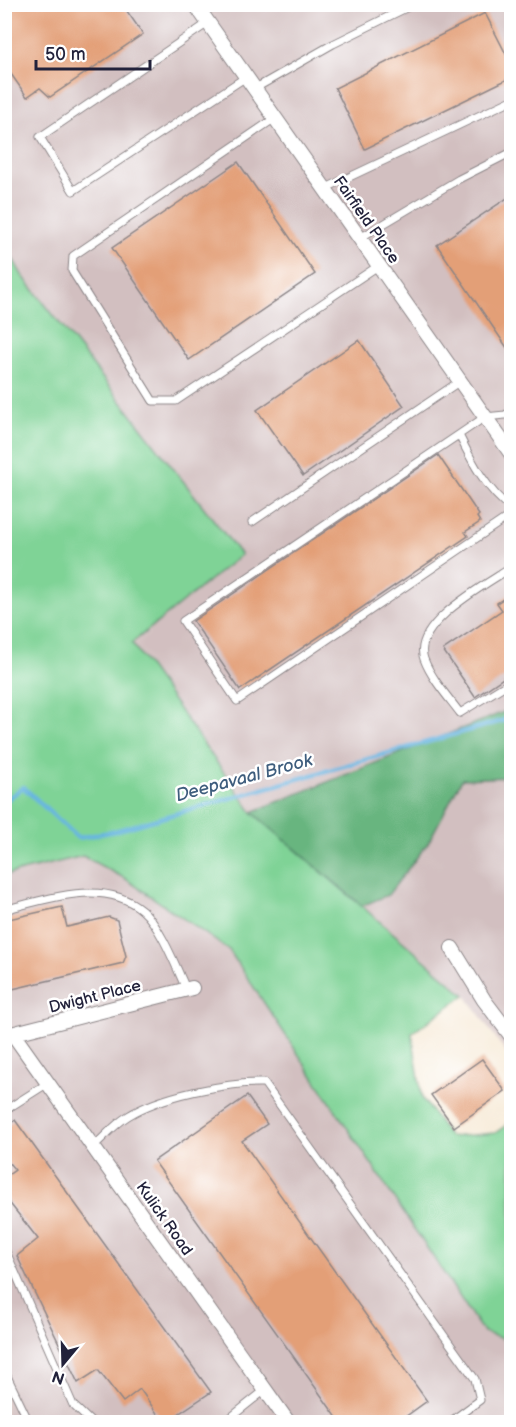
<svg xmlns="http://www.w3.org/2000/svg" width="516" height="1427" viewBox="0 0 516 1427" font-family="'Balsamiq Sans',sans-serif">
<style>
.industrial{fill:#d2bfc0}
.green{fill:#7fd396;stroke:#507a68;stroke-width:1.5}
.forest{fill:#67b57f;stroke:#446c5d;stroke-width:1.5}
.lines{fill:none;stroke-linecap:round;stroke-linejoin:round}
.stream{stroke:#67b5e1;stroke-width:4.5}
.building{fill:#e39f77}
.lane-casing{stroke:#8c8587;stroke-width:9}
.street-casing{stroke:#8c8587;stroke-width:16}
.lane{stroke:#fff;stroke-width:7}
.street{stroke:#fff;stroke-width:14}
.labels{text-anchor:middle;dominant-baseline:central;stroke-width:5;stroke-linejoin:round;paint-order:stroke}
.street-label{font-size:16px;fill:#22223b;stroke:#fff}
.water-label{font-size:18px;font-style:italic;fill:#3e5d7d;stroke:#fff}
</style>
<rect width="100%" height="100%" fill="#fff"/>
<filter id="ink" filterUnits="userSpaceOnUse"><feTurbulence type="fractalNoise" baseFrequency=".0167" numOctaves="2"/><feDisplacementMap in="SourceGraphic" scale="12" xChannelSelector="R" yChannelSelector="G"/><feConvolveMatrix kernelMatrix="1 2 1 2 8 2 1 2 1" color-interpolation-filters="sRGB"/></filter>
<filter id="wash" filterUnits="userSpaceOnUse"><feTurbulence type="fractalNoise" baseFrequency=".008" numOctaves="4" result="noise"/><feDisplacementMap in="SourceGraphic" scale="24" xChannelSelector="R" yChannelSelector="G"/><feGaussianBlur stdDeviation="1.35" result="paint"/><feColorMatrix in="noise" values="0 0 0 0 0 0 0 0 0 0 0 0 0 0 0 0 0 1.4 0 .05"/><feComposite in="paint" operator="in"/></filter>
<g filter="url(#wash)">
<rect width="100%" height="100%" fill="#f6e8d3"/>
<path class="industrial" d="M 4,5 L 511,5 L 511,1060 L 465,994 L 252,812 L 132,642 L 22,275 L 5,243 Z
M 83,856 L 124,878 L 229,950 L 483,1332 L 511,1342 L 511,1422 L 5,1422 L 4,875 Z"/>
<path class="green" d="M 4,243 L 22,275 L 241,555 L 132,643 L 252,812 L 465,995 L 412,1033 L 422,1098 L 450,1137 L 495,1133 L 511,1122 L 511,1342 L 483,1332 L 229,950 L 124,878 L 83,856 L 5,875 Z"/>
<path class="forest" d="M 511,709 L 511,777 L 462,779 L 428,843 L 388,895 L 362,906 L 252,812 Z"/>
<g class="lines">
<path class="stream" d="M 4,802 L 23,787 L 78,838 L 115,831 L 512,718"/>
</g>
<g id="blocks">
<path class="building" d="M 4,4 L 122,4 L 143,34 L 50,97 L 40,88 L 27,97 L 4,64 Z
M 485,13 L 512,66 L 512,77 L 365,149 L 335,88 Z
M 238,162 L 315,274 L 189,360 L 112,248 Z
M 512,195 L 512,355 L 437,245 Z
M 359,340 L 404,406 L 303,476 L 257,410 Z
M 438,455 L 479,515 L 477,517 L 480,522 L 465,532 L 468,536 L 240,690 L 193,621 Z
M 512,593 L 512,672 L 475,697 L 443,650 L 502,610 L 497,603 Z
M 62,907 L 67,927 L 109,917 L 117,920 L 126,956 L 123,963 L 4,991 L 4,920 Z
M 482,1059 L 505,1091 L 454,1127 L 431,1095 Z
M 247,1096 L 267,1124 L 242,1141 L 427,1401 L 398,1422 L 340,1422 L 154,1161 Z
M 15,1120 L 211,1392 L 166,1422 L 163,1422 L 140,1389 L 123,1402 L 98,1370 L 78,1383 L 17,1256 L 38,1239 L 4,1196 L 4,1178 L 15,1170 L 4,1157 L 4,1127 Z"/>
</g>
</g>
<g filter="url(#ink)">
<use href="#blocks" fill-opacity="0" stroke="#8c8587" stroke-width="1.5"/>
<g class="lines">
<g class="lane-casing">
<path id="lane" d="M 208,23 L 40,137 L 73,191 L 246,77
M 254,89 L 333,44 L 414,4
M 275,118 L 73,256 L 72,271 L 153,401 L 176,401 L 378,266
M 324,189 L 512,100
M 360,238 L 459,179 L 512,152
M 512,411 L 505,415 L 485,417 L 183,621 L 237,701 L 512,514
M 459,435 C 472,462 487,491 512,509
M 252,522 L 460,381
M 512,567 C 487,584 411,624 424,659 C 431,678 448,697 460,713 L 512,681
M 4,910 C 47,899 104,878 142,910 C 160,925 177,969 187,991
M 4,1111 L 48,1083
M 93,1147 C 104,1137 115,1124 128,1116 C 160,1096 227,1082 264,1083 L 475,1379 L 480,1400 L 450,1422
M 4,1247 L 73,1405 L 91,1422
M 4,1370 L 29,1422
M 225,1422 L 265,1390"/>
</g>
<g class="street-casing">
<path id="street" d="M 195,4 L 512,455
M 452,948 L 484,1000 L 512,1037
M 13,1034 L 288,1422
M 7,1035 L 192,988"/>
</g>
<use href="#lane" class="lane"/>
<use href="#street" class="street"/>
</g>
</g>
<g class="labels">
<g class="street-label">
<text transform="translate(366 220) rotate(55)">Fairfield Place</text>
<text transform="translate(95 997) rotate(-14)">Dwight Place</text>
<text transform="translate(164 1219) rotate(55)">Kulick Road</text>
</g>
<g class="water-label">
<text transform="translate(244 778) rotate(-15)">Deepavaal Brook</text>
</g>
</g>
<rect width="516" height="1427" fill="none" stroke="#fff" stroke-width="24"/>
<g transform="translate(63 1364) rotate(199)" stroke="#ffffff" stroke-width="4.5" paint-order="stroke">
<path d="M0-4.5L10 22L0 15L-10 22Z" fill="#22223b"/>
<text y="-9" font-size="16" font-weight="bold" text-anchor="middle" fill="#22223b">N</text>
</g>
<path d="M36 60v9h114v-9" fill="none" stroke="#22223b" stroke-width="3"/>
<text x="45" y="60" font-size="18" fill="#22223b" stroke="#ffffff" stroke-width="4.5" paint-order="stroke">50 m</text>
</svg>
